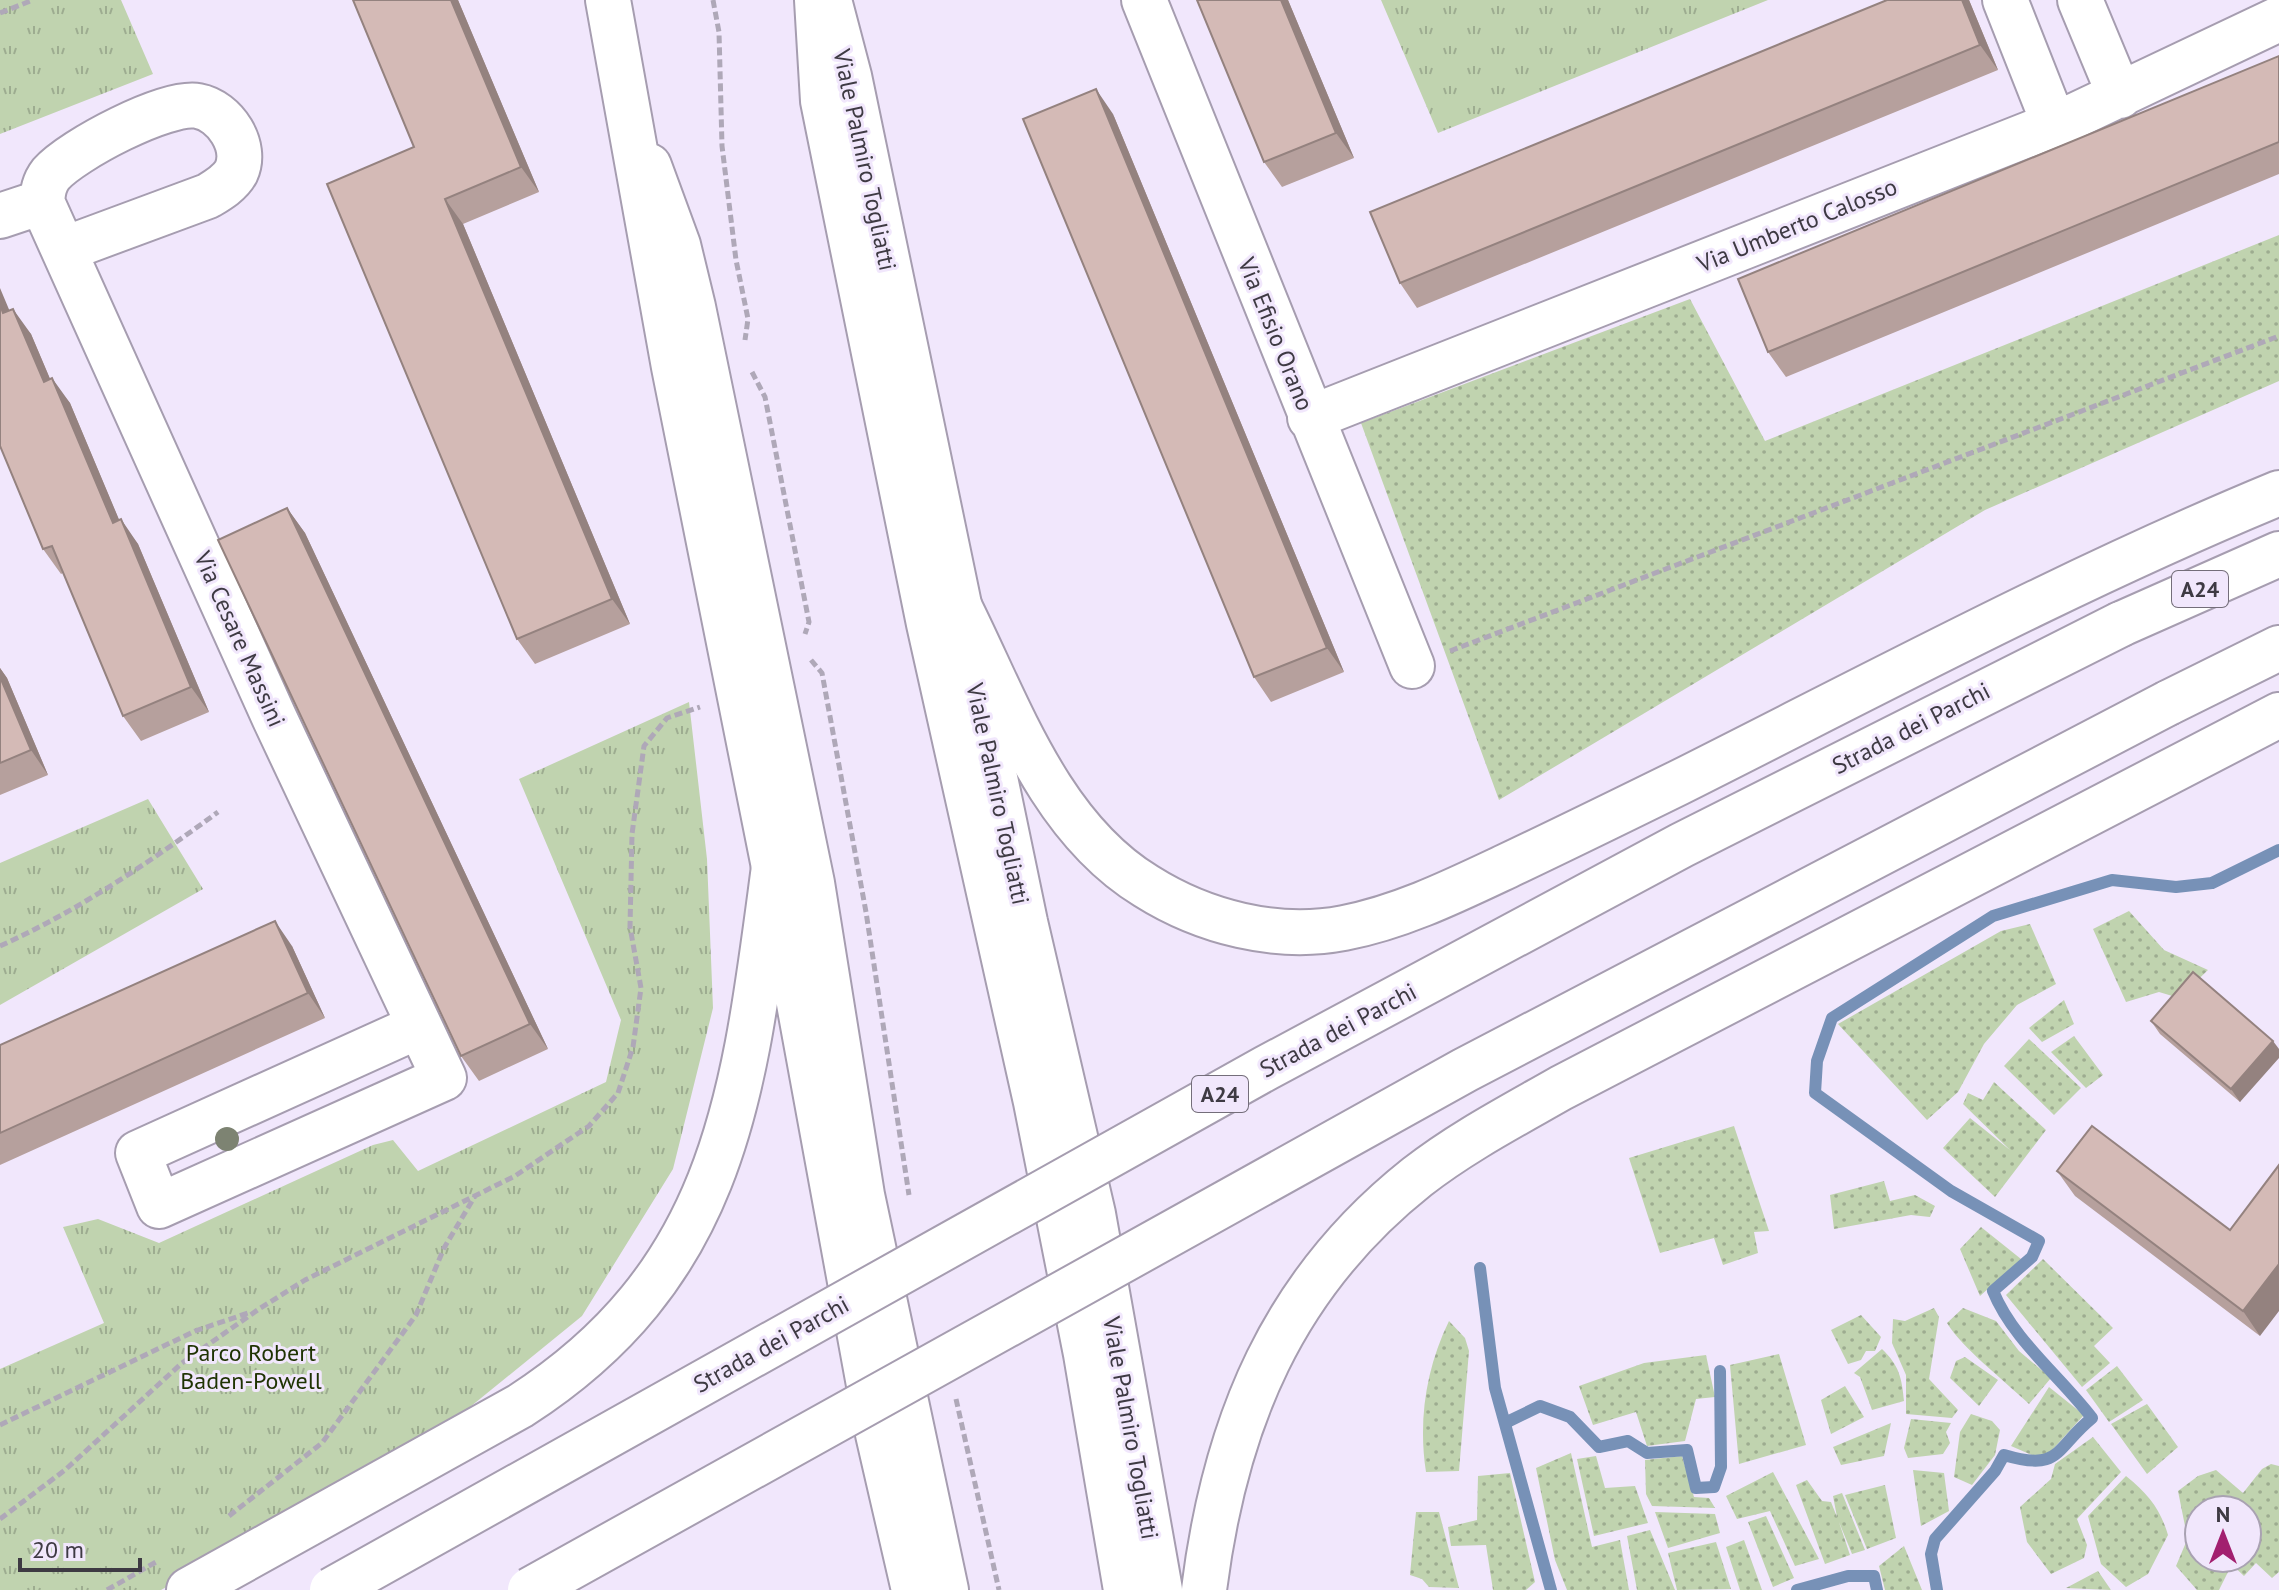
<svg xmlns="http://www.w3.org/2000/svg" width="2279" height="1590" viewBox="0 0 2279 1590" font-family="'PT Sans',sans-serif">
<style>
.grass{fill:url(#grass-tufts)}
.garden{fill:url(#garden-dots)}
.lines{fill:none;stroke-linecap:round;stroke-linejoin:round}
.stream{stroke:#7791b7;stroke-width:12}
.minor-casing{stroke:#a69db0;stroke-width:48}
.major-casing{stroke:#a69db0;stroke-width:48}
.highway-casing{stroke:#a69db0;stroke-width:48}
.path{stroke:#afa8b8;stroke-width:5;stroke-dasharray:8 4;stroke-linecap:butt}
.minor{stroke:#fff;stroke-width:44}
.major{stroke:#fff;stroke-width:44}
.highway{stroke:#fff;stroke-width:44}
.highway-bridge-casing{stroke:#a69db0;stroke-width:48;stroke-linecap:butt}
.highway-bridge{stroke:#fff;stroke-width:44}
.tree{fill:#7d8372}
.wall{fill:#b6a09d}
.shaded-wall{fill:#94827f}
.building{fill:#d4bab6;stroke:#94827f;stroke-width:2}
.labels{text-anchor:middle;dominant-baseline:central;stroke-width:6;stroke-linejoin:round;paint-order:stroke}
.shield{fill:#f1e7fc;stroke:#746e7a;stroke-width:2}
.shield-label{font-size:22px;font-weight:bold;fill:#3e3a43}
.street-label{font-size:24px;fill:#3e3a43;stroke:#f1e7fc}
.park-label{font-size:24px;fill:#1e3202;stroke:#f1e7fc}
</style>
<defs>
<pattern id="grass-tufts" width="24" height="20" patternUnits="userSpaceOnUse" patternTransform="scale(2)"><rect width="24" height="20" fill="#c0d3af"/><path d="M3 7l-1-3M5 7V3M7 7l1-3M15 17l-1-3M17 17v-4M19 17l1-3" fill="none" stroke="#9dac90"/></pattern>
<pattern id="garden-dots" width="8" height="8" patternUnits="userSpaceOnUse" patternTransform="scale(2)"><rect width="8" height="8" fill="#c0d3af"/><path d="M2 2h.1M6 6h.1" fill="none" stroke="#9dac90" stroke-width="1.8" stroke-linecap="round"/></pattern>
</defs>
<rect width="100%" height="100%" fill="#f1e7fc"/>
<path class="grass" d="M 0,0 L 121,0 L 153,74 L 0,134 Z
M 1381,0 L 1768,0 L 1438,133 Z
M 689,702 L 707,859 L 713,1008 L 673,1169 L 582,1316 L 438,1433 L 161,1590 L 0,1590 L 0,1369 L 104,1323 L 63,1227 L 98,1219 L 159,1243 L 373,1145 L 393,1140 L 418,1171 L 606,1082 L 621,1020 L 519,779 Z
M 148,799 L 203,889 L 0,1005 L 0,863 Z"/>
<path class="garden" d="M 2279,235 L 2279,381 L 1985,510 L 1499,800 L 1361,423 L 1690,299 L 1765,441 Z
M 2129,911 L 2164,950 L 2208,970 L 2179,998 L 2159,992 L 2126,1002 L 2093,929 Z
M 2030,924 L 2056,984 L 2017,1005 L 1984,1044 L 1958,1092 L 1927,1120 L 1838,1024 L 2001,931 Z
M 2064,1000 L 2074,1024 L 2042,1042 L 2029,1028 Z
M 2074,1036 L 2103,1075 L 2086,1088 L 2051,1052 Z
M 2029,1039 L 2081,1088 L 2054,1115 L 2004,1066 Z
M 1994,1082 L 2046,1130 L 1995,1197 L 1943,1148 L 1970,1118 L 2010,1150 L 1963,1104 L 1968,1093 L 1983,1100 Z
M 1734,1126 L 1769,1231 L 1754,1232 L 1758,1253 L 1723,1265 L 1714,1238 L 1660,1253 L 1629,1158 Z
M 1884,1181 L 1890,1201 L 1915,1195 L 1935,1206 L 1930,1217 L 1911,1215 L 1834,1229 L 1830,1195 Z
M 1981,1227 L 2021,1259 L 1980,1296 L 1960,1249 Z
M 2043,1259 L 2113,1328 L 2094,1346 L 2110,1363 L 2082,1387 L 2006,1295 Z
M 1934,1308 L 1939,1317 L 1929,1379 L 1958,1410 L 1952,1418 L 1906,1414 L 1906,1375 L 1892,1343 L 1893,1319 L 1905,1321 Z
M 1963,1308 L 1996,1321 L 2019,1351 L 2051,1378 L 2029,1404 C 2005,1381 1962,1348 1947,1323 Z
M 1861,1315 L 1881,1337 L 1875,1351 L 1866,1351 L 1861,1360 L 1848,1364 L 1831,1330 Z
M 1449,1321 L 1465,1338 L 1469,1351 L 1459,1471 L 1426,1472 C 1418,1421 1426,1368 1449,1321 Z
M 1882,1349 C 1899,1365 1902,1378 1904,1401 L 1872,1410 L 1860,1377 L 1854,1373 Z
M 1779,1354 L 1806,1445 L 1739,1464 L 1730,1365 Z
M 1706,1355 L 1715,1397 L 1696,1399 L 1685,1441 L 1647,1446 L 1636,1412 L 1593,1425 L 1579,1386 L 1644,1363 Z
M 1965,1357 L 1998,1380 L 1979,1406 L 1950,1378 L 1956,1361 Z
M 2117,1366 L 2143,1400 L 2109,1422 L 2086,1390 Z
M 1845,1386 L 1864,1417 L 1831,1434 L 1821,1400 Z
M 2049,1387 L 2084,1415 L 2043,1460 L 2011,1446 Z
M 2147,1404 L 2178,1447 L 2147,1474 L 2111,1424 Z
M 1971,1414 L 1992,1421 L 2000,1430 L 1995,1455 L 1972,1485 L 1954,1477 L 1960,1432 Z
M 1911,1419 L 1951,1423 L 1946,1432 L 1950,1443 L 1943,1454 L 1908,1458 L 1904,1448 Z
M 1891,1423 L 1884,1456 L 1841,1465 L 1833,1447 Z
M 2093,1437 L 2121,1472 L 2077,1519 L 2087,1545 L 2084,1558 L 2051,1574 L 2027,1542 L 2020,1507 L 2051,1479 L 2055,1464 Z
M 1571,1453 L 1592,1547 L 1620,1540 L 1629,1590 L 1567,1590 L 1555,1560 L 1536,1468 Z
M 1596,1456 L 1605,1488 L 1635,1486 L 1648,1523 L 1594,1536 L 1577,1459 Z
M 1682,1456 L 1694,1497 L 1709,1498 L 1715,1508 L 1652,1506 L 1646,1494 L 1645,1460 Z
M 2271,1464 L 2279,1466 L 2279,1572 L 2272,1578 L 2256,1563 L 2244,1576 L 2225,1558 L 2247,1558 L 2247,1510 L 2199,1510 L 2199,1537 L 2185,1526 L 2178,1491 L 2198,1476 L 2216,1470 L 2243,1493 L 2262,1469 Z
M 1913,1470 L 1944,1473 L 1949,1511 L 1921,1526 Z
M 1773,1472 L 1819,1559 L 1795,1566 L 1770,1511 L 1737,1519 L 1726,1496 Z
M 1510,1473 L 1535,1582 L 1526,1590 L 1493,1590 L 1486,1545 L 1451,1546 L 1448,1527 L 1477,1520 L 1478,1476 Z
M 2126,1476 C 2148,1494 2160,1508 2168,1535 L 2148,1574 L 2126,1587 L 2101,1564 L 2088,1516 Z
M 1807,1480 L 1822,1501 L 1831,1502 L 1837,1517 L 1833,1496 L 1842,1493 L 1865,1550 L 1852,1554 L 1839,1522 L 1850,1555 L 1825,1564 L 1796,1485 Z
M 1885,1485 L 1896,1538 L 1867,1549 L 1845,1495 Z
M 1416,1512 L 1439,1512 L 1459,1588 L 1429,1587 L 1422,1579 L 1410,1575 Z
M 1655,1512 L 1715,1514 L 1720,1533 L 1668,1548 Z
M 1766,1516 L 1794,1578 L 1773,1587 L 1748,1522 Z
M 1650,1530 L 1675,1590 L 1637,1590 L 1627,1536 Z
M 1744,1540 L 1762,1590 L 1740,1590 L 1726,1547 Z
M 2187,1540 L 2199,1550 L 2199,1558 L 2210,1558 L 2228,1572 L 2219,1590 L 2197,1590 L 2176,1566 Z
M 1716,1542 L 1731,1589 L 1677,1590 L 1668,1553 Z
M 1904,1546 L 1922,1590 L 1885,1590 L 1879,1566 Z
M 2098,1571 L 2111,1590 L 2066,1588 Z"/>
<g class="lines">
<path class="stream" d="M 1480,1268 L 1495,1388 L 1551,1590
M 1505,1423 L 1540,1406 L 1570,1417 L 1599,1447 L 1628,1441 L 1647,1453 L 1687,1450 L 1696,1488 L 1714,1487 L 1721,1467 L 1720,1371
M 1797,1590 L 1848,1576 L 1874,1576 L 1877,1590
M 1937,1590 L 1931,1554 L 1935,1539 L 1995,1471 L 2004,1455 C 2061,1472 2054,1449 2092,1418 C 2060,1376 2013,1340 1993,1291 L 2032,1257 L 2039,1241 L 1951,1191 L 1815,1093 L 1817,1061 L 1832,1018 L 1993,916 L 2112,880 L 2176,887 L 2212,883 L 2279,850"/>
<g class="minor-casing">
<path id="minor" d="M 817,0 L 823,101 L 929,624 L 1036,1102 L 1086,1354 L 1126,1590
M 1144,0 L 1412,666
M 2005,0 L 2054,124
M 2080,0 L 2120,96
M 649,166 L 678,245 L 693,307 L 812,883 L 862,1195 L 946,1590
M 42,202 C 43,191 44,183 51,174 C 72,150 167,100 198,106 C 225,111 248,146 236,172 C 230,183 218,190 208,196 L 65,249
M 0,216 L 42,202 L 274,717 L 444,1078 L 159,1206 L 138,1153 L 419,1026
M 1310,418 L 2070,118 L 2279,19"/>
</g>
<g class="major-casing">
<path id="major" d="M 608,0 L 674,367 L 774,867 L 878,1434 L 914,1590
M 829,0 L 849,76 L 1025,922 L 1093,1214 L 1160,1590"/>
</g>
<g class="highway-casing">
<path id="highway" d="M 959,606 C 1008,704 1048,826 1146,886 C 1203,922 1276,941 1344,928 C 1401,917 1454,891 1507,866 C 1564,839 1621,811 1678,783 C 1877,683 2073,578 2279,493
M 2121,624 L 2279,554
M 2168,703 L 2279,648
M 189,1590 L 520,1406 C 728,1272 744,1091 774,867
M 1204,1590 C 1225,1423 1282,1284 1417,1177 C 1462,1142 1512,1116 1561,1088 L 2279,715"/>
</g>
<path class="path" d="M 713,0 L 719,32 L 722,146 L 736,260 L 748,319 L 745,340
M 0,13 L 33,0
M 752,372 L 765,397 L 809,622 L 805,634
M 1450,651 L 2279,336
M 811,660 L 822,673 L 866,912 L 909,1195
M 0,946 C 76,912 150,862 218,812
M 956,1399 L 999,1590
M 0,1425 L 195,1331 L 251,1312
M 229,1516 L 322,1443 L 416,1315 L 444,1248 L 475,1196
M 0,1519 L 65,1470 L 182,1363 L 259,1309 L 305,1280 L 515,1176 L 589,1126 L 618,1093 L 633,1047 L 641,988 L 630,927 L 632,834 L 644,746 L 667,718 L 700,707
M 107,1590 L 156,1562"/>
<use href="#minor" class="minor"/>
<use href="#major" class="major"/>
<use href="#highway" class="highway"/>
<g class="highway-bridge-casing">
<path id="highway-bridge" d="M 332,1590 L 1266,1068 L 1682,845 L 2121,624
M 530,1590 L 1465,1070 L 2168,703"/>
</g>
<use href="#highway-bridge" class="highway-bridge"/>
</g>
<circle class="tree" cx="227" cy="1139" r="12"/>
<path class="wall" d="M 353,0 L 458,0 L 539,192 L 463,224 L 630,624 L 535,664 L 517,639 L 414,147 Z
M 1197,0 L 1288,0 L 1354,158 L 1282,187 L 1264,162 Z
M 1969,0 L 1998,70 L 1417,308 L 1400,283 Z
M 2279,56 L 2279,174 L 1786,377 L 1768,352 Z
M 1113,114 L 1344,672 L 1271,702 L 1254,677 Z
M 9,311 L 31,334 L 50,379 L 70,403 L 119,520 L 138,544 L 209,712 L 141,741 L 123,716 L 63,573 L 61,574 L 43,549 Z
M 287,508 L 305,533 L 548,1049 L 479,1081 L 461,1056 Z
M 0,668 L 7,678 L 48,775 L 0,795 Z
M 292,946 L 325,1018 L 0,1165 L 0,1045 Z
M 2151,1021 L 2273,1041 L 2240,1102 L 2160,1034 Z
M 2057,1171 L 2230,1230 L 2260,1336 L 2075,1196 Z"/>
<path class="shaded-wall" d="M 451,0 L 458,0 L 539,192 L 521,167 Z
M 1281,0 L 1288,0 L 1354,158 L 1336,133 Z
M 1962,0 L 1969,0 L 1998,70 L 1980,45 Z
M 1096,89 L 1113,114 L 1344,672 L 1327,648 Z
M 445,199 L 463,224 L 630,624 L 612,599 Z
M 0,288 L 21,338 L 3,313 L 0,305 Z
M 13,309 L 31,334 L 62,407 L 44,382 Z
M 52,378 L 70,403 L 131,548 L 113,523 Z
M 287,508 L 305,533 L 548,1049 L 530,1024 Z
M 121,519 L 138,544 L 209,712 L 191,687 Z
M 0,668 L 7,678 L 48,775 L 31,750 L 0,677 Z
M 275,921 L 292,946 L 325,1018 L 308,993 Z
M 2273,1041 L 2279,1049 L 2279,1058 L 2240,1102 L 2231,1089 Z
M 2279,1264 L 2279,1311 L 2260,1336 L 2243,1311 Z"/>
<path class="building" d="M 353,0 L 451,0 L 521,167 L 445,199 L 612,599 L 517,639 L 327,184 L 414,147 Z
M 1197,0 L 1281,0 L 1336,133 L 1264,162 Z
M 1887,0 L 1962,0 L 1980,45 L 1400,283 L 1370,212 Z
M 2279,56 L 2279,142 L 1768,352 L 1738,279 Z
M 1096,89 L 1327,648 L 1254,677 L 1023,119 Z
M 0,305 L 3,313 L 13,309 L 44,382 L 52,378 L 113,523 L 121,519 L 191,687 L 123,716 L 52,546 L 43,549 L 0,446 Z
M 287,508 L 530,1024 L 461,1056 L 218,540 Z
M 0,677 L 31,750 L 0,763 Z
M 275,921 L 308,993 L 0,1133 L 0,1045 Z
M 2193,972 L 2273,1041 L 2231,1089 L 2151,1021 Z
M 2092,1126 L 2230,1230 L 2279,1165 L 2279,1264 L 2243,1311 L 2057,1171 Z"/>
<g class="labels">
<g class="shield">
<rect x="2172" y="571" width="56" height="36" rx="6"/>
<rect x="1192" y="1076" width="56" height="36" rx="6"/>
</g>
<g class="shield-label">
<text x="2200" y="589">A24</text>
<text x="1220" y="1094">A24</text>
</g>
<g class="street-label">
<text transform="translate(865 160) rotate(78)">Viale Palmiro Togliatti</text>
<text transform="translate(1797 225) rotate(-22)">Via Umberto Calosso</text>
<text transform="translate(1276 334) rotate(68)">Via Efisio Orano</text>
<text transform="translate(240 639) rotate(66)">Via Cesare Massini</text>
<text transform="translate(1911 728) rotate(-27)">Strada dei Parchi</text>
<text transform="translate(998 794) rotate(78)">Viale Palmiro Togliatti</text>
<text transform="translate(1338 1030) rotate(-28)">Strada dei Parchi</text>
<text transform="translate(771 1344) rotate(-29)">Strada dei Parchi</text>
<text transform="translate(1131 1428) rotate(80)">Viale Palmiro Togliatti</text>
</g>
<g class="park-label">
<text x="251" y="1352">Parco Robert<tspan x="251" dy="28">Baden-Powell</tspan></text>
</g>
</g>
<g transform="translate(2223 1534)"><circle r="38" fill="#f1e7fc" stroke="#a9a2b2" stroke-width="2"/>
<path d="M0-6L14 30L0 20L-14 30Z" fill="#a21f6f"/>
<text y="-12" font-size="22" font-weight="bold" text-anchor="middle" fill="#3e3a43">N</text>
</g>
<path d="M20 1558v12h120v-12" fill="none" stroke="#3e3a43" stroke-width="4"/>
<text x="32" y="1558" font-size="24" fill="#3e3a43" stroke="#f1e7fc" stroke-width="6" paint-order="stroke">20 m</text>
</svg>
